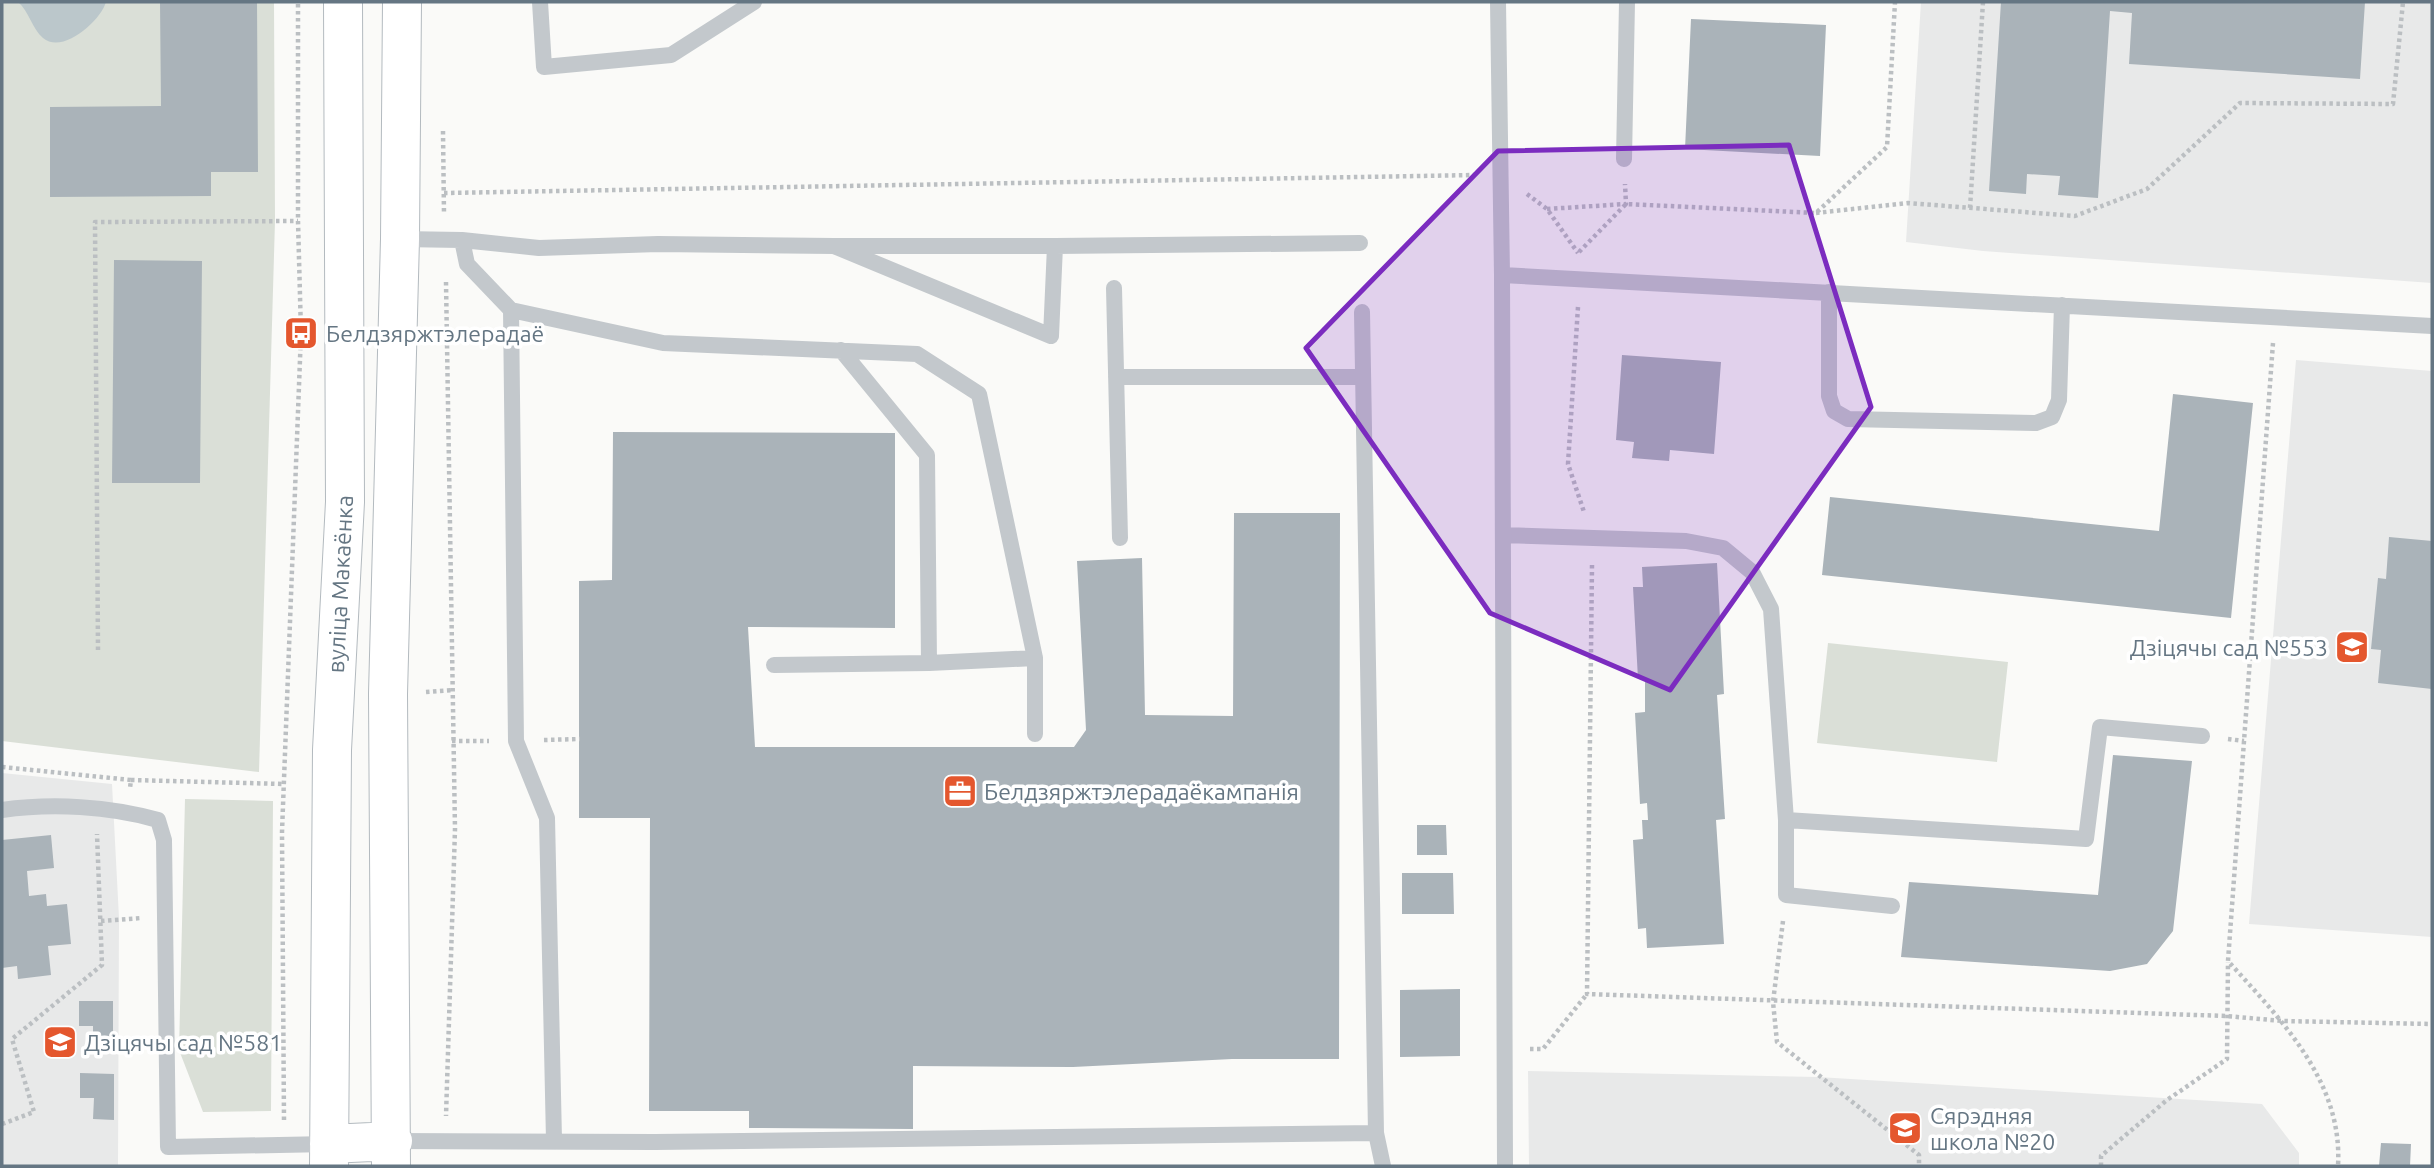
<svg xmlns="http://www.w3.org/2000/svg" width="2434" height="1168" viewBox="0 0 2434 1168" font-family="Ubuntu,sans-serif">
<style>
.built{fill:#e8e9e9}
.green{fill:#dadfd7}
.water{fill:#bbc7cb}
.building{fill:#aab3b9}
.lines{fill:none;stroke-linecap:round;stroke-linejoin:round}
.secondary-casing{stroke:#b3babf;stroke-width:40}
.path{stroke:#bbbfc2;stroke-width:4.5;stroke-dasharray:3.5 3.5;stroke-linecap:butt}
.lane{stroke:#c3c8cc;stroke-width:16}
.secondary{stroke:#fff;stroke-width:38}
.marked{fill:#7b2cbf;fill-opacity:0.2;stroke:#7b2cbf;stroke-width:5;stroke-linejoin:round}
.labels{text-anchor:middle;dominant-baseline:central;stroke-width:7;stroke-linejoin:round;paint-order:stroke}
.poi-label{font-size:23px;fill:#657683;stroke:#fff;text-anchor:start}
.street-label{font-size:23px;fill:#657683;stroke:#fff}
</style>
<rect width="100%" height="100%" fill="#fafaf8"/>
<path class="built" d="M 1921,2 L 2432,2 L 2432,283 L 1983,251 L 1906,242 Z
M 2296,360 L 2432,371 L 2432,937 L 2249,924 Z
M 2,773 L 112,784 L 119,918 L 118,1166 L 2,1166 Z
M 1528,1071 L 1818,1077 L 2262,1104 L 2299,1153 L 2299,1166 L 1529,1166 Z"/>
<path class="green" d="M 2,2 L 274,2 L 275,221 L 259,772 L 2,741 Z
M 1828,643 L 2008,662 L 1997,762 L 1817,743 Z
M 185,799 L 273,801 L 271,1111 L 203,1112 L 179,1050 Z"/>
<path class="water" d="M 18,2 L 106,2 C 101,20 63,55 43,38 C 32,29 29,11 18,2 Z"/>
<path class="building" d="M 160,2 L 257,2 L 258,172 L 211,172 L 211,196 L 50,197 L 50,107 L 161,106 Z
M 2001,2 L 2365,2 L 2360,79 L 2129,64 L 2132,13 L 2110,11 L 2098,198 L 2058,195 L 2060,176 L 2027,174 L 2026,194 L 1989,191 Z
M 1691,19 L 1826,25 L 1820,156 L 1685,149 Z
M 114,260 L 202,261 L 200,483 L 112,483 Z
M 1622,355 L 1721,362 L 1714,454 L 1670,450 L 1669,461 L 1632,458 L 1634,442 L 1616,440 Z
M 2173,394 L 2253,403 L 2231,618 L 1822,575 L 1830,497 L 2159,531 Z
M 613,432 L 895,433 L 895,628 L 748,627 L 755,747 L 1074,747 L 1086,730 L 1077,561 L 1142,558 L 1145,715 L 1233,716 L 1234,513 L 1340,513 L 1339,1059 L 1232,1059 L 1073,1067 L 913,1066 L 913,1129 L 749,1128 L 749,1111 L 649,1111 L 650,818 L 579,818 L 579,581 L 612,580 Z
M 2389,537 L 2432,541 L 2432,689 L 2378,683 L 2381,650 L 2371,649 L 2378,578 L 2386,579 Z
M 1717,563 L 1724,694 L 1717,695 L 1725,819 L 1716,820 L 1724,944 L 1647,948 L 1646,928 L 1638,929 L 1633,840 L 1643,839 L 1642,820 L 1648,820 L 1647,803 L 1640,804 L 1635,713 L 1645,712 L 1645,678 L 1638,679 L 1633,587 L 1643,587 L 1642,567 Z
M 2113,755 L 2192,761 L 2173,931 L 2147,964 L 2110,971 L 1901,957 L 1909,882 L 2098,895 Z
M 1417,825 L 1446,825 L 1447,855 L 1417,855 Z
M 51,835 L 54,868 L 27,871 L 29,896 L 46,894 L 47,906 L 67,904 L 71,944 L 48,946 L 51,975 L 18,979 L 17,966 L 2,968 L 2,840 Z
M 1402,873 L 1453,873 L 1454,914 L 1402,914 Z
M 1460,989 L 1460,1056 L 1400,1057 L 1400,990 Z
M 79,1001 L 113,1001 L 113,1047 L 93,1048 L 93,1026 L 79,1026 Z
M 80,1073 L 114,1074 L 114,1120 L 93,1119 L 94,1098 L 80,1098 Z
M 2381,1143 L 2411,1144 L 2410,1166 L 2379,1166 Z"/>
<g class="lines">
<g class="secondary-casing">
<path id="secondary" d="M 329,1144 L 393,1141
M 329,1166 L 332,750 L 345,502 L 343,2
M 391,1166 L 388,694 L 400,239 L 402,2"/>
</g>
<path class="path" d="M 443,131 L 444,214
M 444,193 L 1475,175
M 1527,194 L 1547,209 L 1578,253
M 1970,208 L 1983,2
M 1547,209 L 1626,204 L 1625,184
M 1816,213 L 1908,203 L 2075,216 L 2147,189 L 2240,103 L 2393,104 L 2403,2
M 1579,252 L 1626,204 L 1816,213 L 1887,147 L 1895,2
M 446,282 L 455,829 L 446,1116
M 1578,307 L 1568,464 L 1584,512
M 2273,343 L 2228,961 C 2281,1020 2343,1081 2338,1166
M 1592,565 L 1587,994 L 2226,1016 L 2283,1021 L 2432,1024
M 98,650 L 95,222 L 298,221
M 426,692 L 453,690
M 2228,739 L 2244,741
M 544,740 L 580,739
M 452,741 L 489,741
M 2,767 L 131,780 L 130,788
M 131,780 L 284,784
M 101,921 L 141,918
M 1783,921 L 1773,1002 L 1777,1042 L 1919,1155 L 1919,1166
M 1530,1049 L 1543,1049 L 1587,994
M 284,1120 L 282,832 L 301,333 L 298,221 L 298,2
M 2,1124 L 34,1112 L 12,1039 L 102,965 L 97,834
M 2101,1166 L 2101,1156 L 2167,1100 L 2227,1059 L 2228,962"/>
<path class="lane" d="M 540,2 L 544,67 L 671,55 L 754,2
M 1498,2 L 1502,275 L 1505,1166
M 1624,159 L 1627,2
M 400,239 L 462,240 L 539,248 L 658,244 L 834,246 L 1051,336 L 1055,246 L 834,246
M 462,240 L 467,264 L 511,310 L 516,741 L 547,818 L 554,1140
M 1055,246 L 1360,243
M 1502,275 L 2432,326
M 1114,288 L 1120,538
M 1829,292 L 1829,396 L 1834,411 L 1848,419 L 2036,423 L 2052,417 L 2059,400 L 2062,305
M 511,310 L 663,343 L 917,354 L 979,394 L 1035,658 L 1035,734
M 1362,312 L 1376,1133 L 1383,1166
M 1116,377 L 1363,377
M 1503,535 L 1686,541 L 1723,548 L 1752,572 L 1771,609 L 1786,820 L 1786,895 L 1892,906
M 929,663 L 1035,658
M 774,665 L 929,663 L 927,455 L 841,350
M 2,810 C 52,803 109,806 158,820 L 164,840 L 168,1147 L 329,1144
M 1786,820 L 2086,839 L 2100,727 L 2202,736
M 393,1141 L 655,1142 L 1376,1133"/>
<use href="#secondary" class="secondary"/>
</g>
<path class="marked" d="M 1789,145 L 1871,407 L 1670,690 L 1490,613 L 1306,348 L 1498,151 Z"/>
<defs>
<g id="bus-square" transform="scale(1.75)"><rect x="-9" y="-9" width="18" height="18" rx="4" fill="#e4572e" stroke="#fff"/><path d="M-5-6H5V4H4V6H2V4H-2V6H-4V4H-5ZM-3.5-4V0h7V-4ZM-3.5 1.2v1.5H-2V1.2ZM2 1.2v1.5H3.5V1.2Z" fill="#fff"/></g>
<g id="school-square" transform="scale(1.75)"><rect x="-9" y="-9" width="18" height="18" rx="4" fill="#e4572e" stroke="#fff"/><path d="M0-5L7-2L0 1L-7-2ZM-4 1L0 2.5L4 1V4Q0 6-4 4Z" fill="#fff"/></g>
<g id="office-square" transform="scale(1.75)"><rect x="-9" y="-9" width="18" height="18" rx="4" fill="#e4572e" stroke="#fff"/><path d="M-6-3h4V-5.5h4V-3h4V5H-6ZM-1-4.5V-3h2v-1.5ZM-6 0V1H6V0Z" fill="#fff"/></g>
</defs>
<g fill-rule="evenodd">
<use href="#bus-square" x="301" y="333"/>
<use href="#school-square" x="2352" y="647"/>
<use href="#office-square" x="960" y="791"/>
<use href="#school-square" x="60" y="1042"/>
<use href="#school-square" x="1905" y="1128"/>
</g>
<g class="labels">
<g class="poi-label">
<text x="326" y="333">Белдзяржтэлерадаё</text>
<text x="2328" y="647" text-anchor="end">Дзіцячы сад №553</text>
<text x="984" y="791">Белдзяржтэлерадаёкампанія</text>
<text x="84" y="1042">Дзіцячы сад №581</text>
<text x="1930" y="1115">Сярэдняя<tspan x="1930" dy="26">школа №20</tspan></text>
</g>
<g class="street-label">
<text transform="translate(340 584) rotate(-87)">вуліца Макаёнка</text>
</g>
</g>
<rect width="2434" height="1168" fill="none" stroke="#657683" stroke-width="7"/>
</svg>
